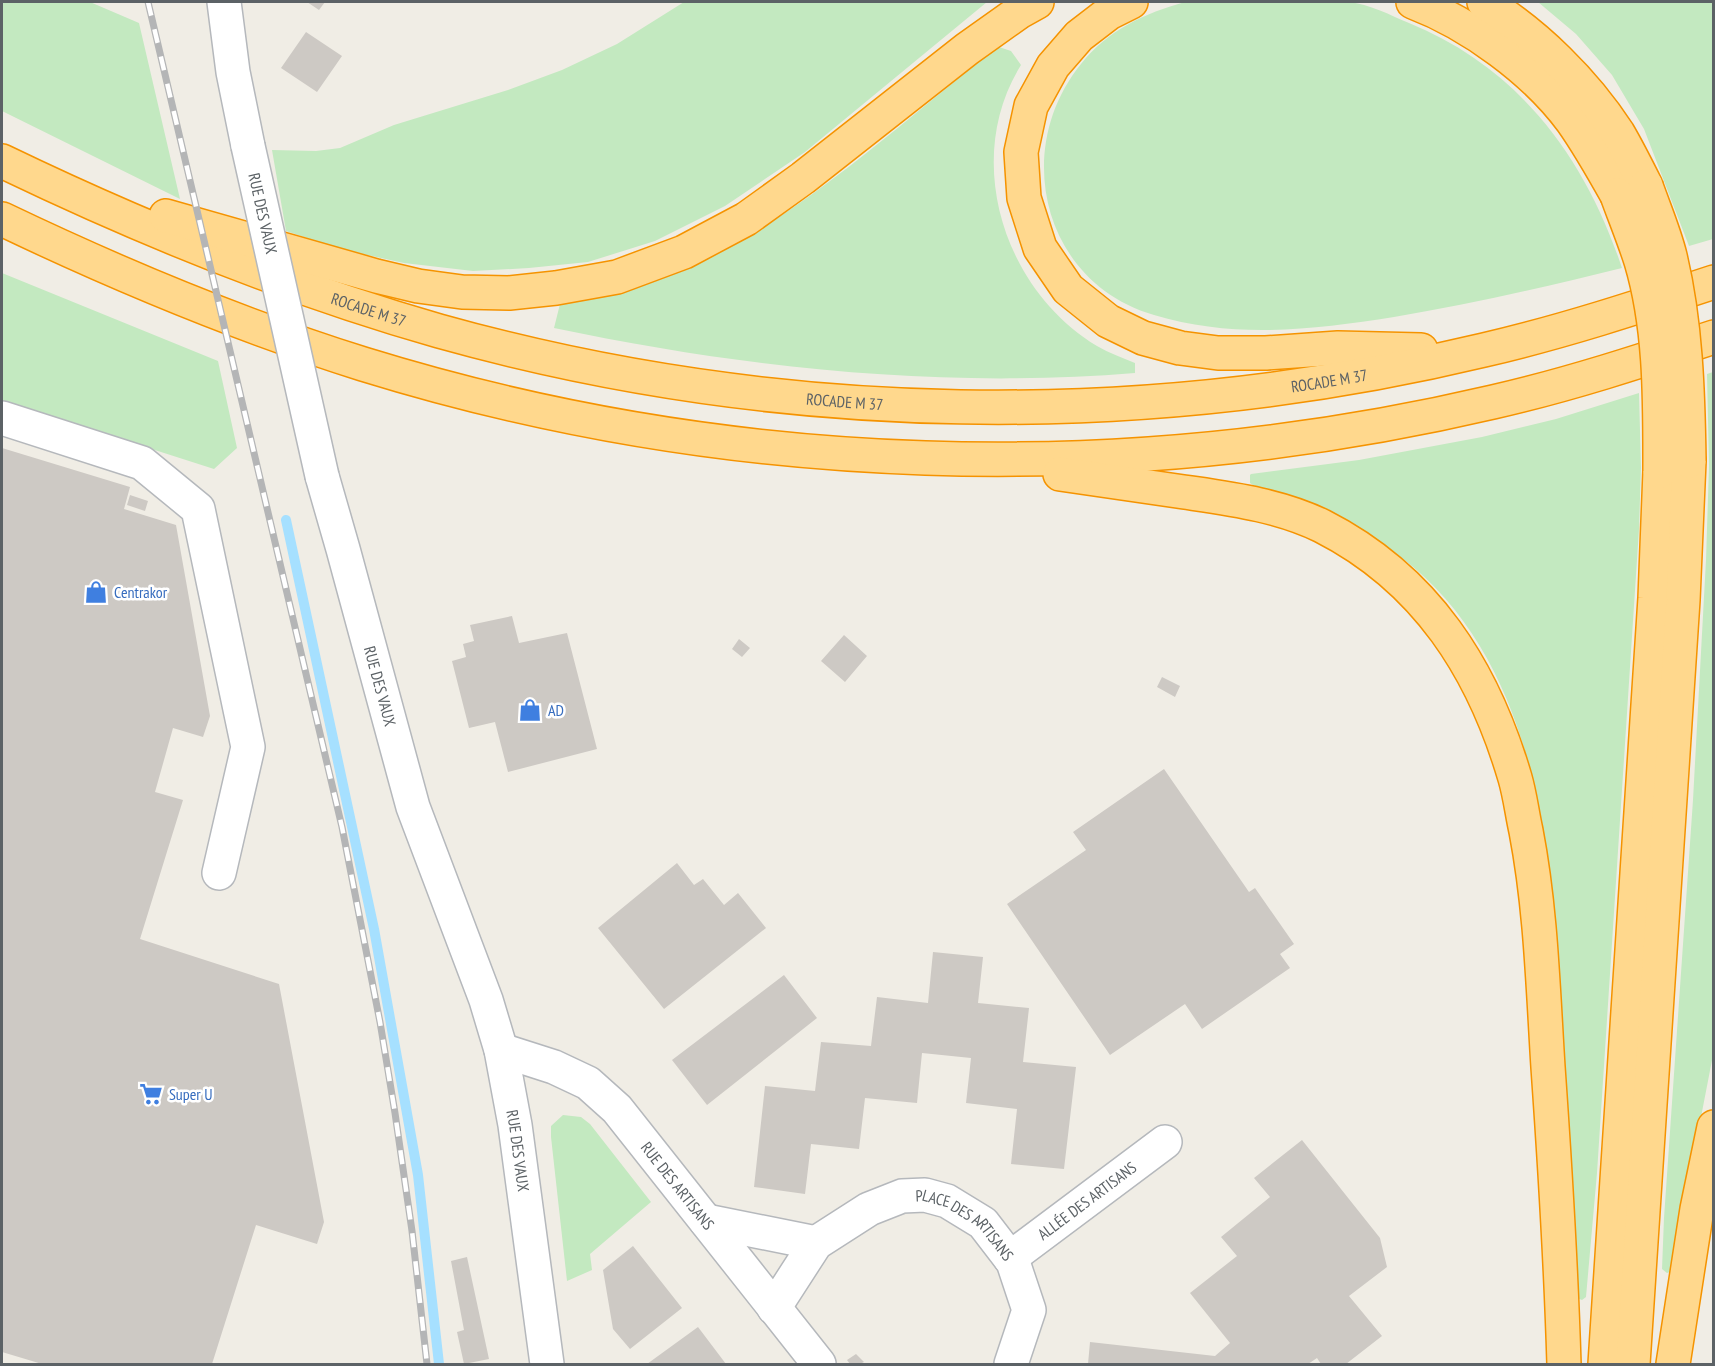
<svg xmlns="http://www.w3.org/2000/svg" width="1715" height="1366" viewBox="0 0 1715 1366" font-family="'PT Sans Narrow',sans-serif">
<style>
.green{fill:#c3e9c0}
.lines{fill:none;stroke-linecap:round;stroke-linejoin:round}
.stream{stroke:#a6e0ff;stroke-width:10}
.building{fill:#cdc9c4}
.minor-casing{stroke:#b5b8bc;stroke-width:36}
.highway-casing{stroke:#f59300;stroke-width:36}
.minor{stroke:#fff;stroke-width:33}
.highway{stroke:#ffd88d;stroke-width:33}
.rail-casing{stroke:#b4b5b6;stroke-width:7}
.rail{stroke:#fff;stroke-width:4.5;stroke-dasharray:14;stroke-linecap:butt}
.minor-bridge-casing{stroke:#b5b8bc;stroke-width:36;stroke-linecap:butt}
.highway-bridge-casing{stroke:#f59300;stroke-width:36;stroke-linecap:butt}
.minor-bridge{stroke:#fff;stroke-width:33}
.highway-bridge{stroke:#ffd88d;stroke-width:33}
.labels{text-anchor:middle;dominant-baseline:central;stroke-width:5;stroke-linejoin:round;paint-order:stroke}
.street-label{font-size:16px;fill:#5c6266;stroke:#fff}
.shop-label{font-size:16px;fill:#366cbe;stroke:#fff;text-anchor:start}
</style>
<rect width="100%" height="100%" fill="#f0ede5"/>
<path class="green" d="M 2,2 L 90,2 L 139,23 L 180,199 L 2,111 Z
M 684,2 L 987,2 L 805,152 L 725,206 L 655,241 L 588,262 L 529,268 L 473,271 L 404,263 L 340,249 L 286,231 L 272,150 L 316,151 L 340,148 L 394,125 L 508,90 L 562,70 L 617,44 Z
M 1185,2 C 1223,1 1261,2 1299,2 C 1315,2 1333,0 1349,2 C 1369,4 1390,15 1409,23 C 1519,68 1585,157 1622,268 C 1546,287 1471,304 1394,317 C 1312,330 1234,339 1154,315 C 1043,283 1011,150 1081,64 C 1108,30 1145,13 1185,2 Z
M 1538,2 L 1713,2 L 1713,239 L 1689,246 L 1644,129 L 1612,75 L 1576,34 Z
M 999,47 L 1011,51 L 1021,65 C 962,160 1004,290 1097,346 C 1109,353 1123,358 1135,363 L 1135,373 C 940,389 745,368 554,328 L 560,304 C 595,296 633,290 666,277 C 753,243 827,185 899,127 C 930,101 962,76 993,49 Z
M 2,273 L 218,361 L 237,448 L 214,469 L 2,401 Z
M 1713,372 L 1713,1055 L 1672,1267 L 1670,1272 L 1667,1273 L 1662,1269 L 1664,1218 L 1693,800 L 1706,560 L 1709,466 L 1707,374 Z
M 1639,393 L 1641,468 L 1639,529 L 1597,1173 L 1586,1297 L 1582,1300 L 1577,1298 C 1572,1213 1568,1129 1563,1045 C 1554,879 1546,669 1402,558 C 1371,533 1336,512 1299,498 C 1284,493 1268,491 1253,485 L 1250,483 L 1250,475 L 1251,474 L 1359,460 L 1482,437 L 1556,419 Z
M 563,1115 L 581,1117 L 590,1124 L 651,1202 L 590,1254 L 592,1270 L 567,1281 L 551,1137 L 551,1126 Z"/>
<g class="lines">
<path class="stream" d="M 286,520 L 374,929 L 418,1175 L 439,1364"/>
</g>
<path class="building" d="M 307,2 L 325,2 L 319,10 Z
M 306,32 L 342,56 L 317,92 L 281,68 Z
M 2,448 L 130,487 L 124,509 L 176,525 L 210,716 L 203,737 L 173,728 L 155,792 L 183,800 L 140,939 L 279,984 L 324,1222 L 317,1244 L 256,1225 L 212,1364 L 42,1364 L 2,1352 Z
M 130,495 L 148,501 L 145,511 L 127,505 Z
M 512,616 L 519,643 L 567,633 L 597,749 L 508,772 L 495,722 L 469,728 L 452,661 L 466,657 L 463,644 L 474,641 L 470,625 Z
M 844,635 L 867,656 L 845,682 L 821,661 Z
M 739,639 L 750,648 L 742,657 L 732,649 Z
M 1162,677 L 1180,686 L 1175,697 L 1157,687 Z
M 1164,769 L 1249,892 L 1255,888 L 1294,944 L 1280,954 L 1290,968 L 1202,1029 L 1185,1004 L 1110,1055 L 1007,904 L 1086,850 L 1073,832 Z
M 677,863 L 694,885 L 703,879 L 724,905 L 738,893 L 766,928 L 664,1009 L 598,928 Z
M 933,952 L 983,957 L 978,1003 L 1029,1008 L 1023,1062 L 1076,1067 L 1064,1169 L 1011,1164 L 1017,1109 L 966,1103 L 971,1058 L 922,1053 L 917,1103 L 865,1098 L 859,1149 L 811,1144 L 805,1194 L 754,1187 L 765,1086 L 815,1091 L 821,1042 L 871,1046 L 877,997 L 928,1003 Z
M 784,975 L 817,1018 L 707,1105 L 672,1060 Z
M 1302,1140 L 1380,1238 L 1387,1267 L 1349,1296 L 1382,1336 L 1346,1364 L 1321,1364 L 1317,1358 L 1308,1364 L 1088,1364 L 1090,1342 L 1215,1356 L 1230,1343 L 1190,1293 L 1237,1256 L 1221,1237 L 1270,1197 L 1254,1178 Z
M 633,1246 L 682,1308 L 630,1349 L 613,1329 L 603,1270 Z
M 467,1257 L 489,1359 L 464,1364 L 457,1332 L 464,1330 L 451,1261 Z
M 698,1327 L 726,1364 L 647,1364 Z
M 856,1354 L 864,1362 L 860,1364 L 850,1364 L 847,1360 Z"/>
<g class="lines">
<g class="minor-casing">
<g id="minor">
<path d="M 224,2 L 233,72 L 248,146"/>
<path d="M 2,418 L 142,463 L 198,509 L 248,747 L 219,873"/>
<path id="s1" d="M 322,476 L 343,549 L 413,807 L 486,1000 L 501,1050 L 515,1125 L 547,1364"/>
<path id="s2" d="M 501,1050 L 554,1067 L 588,1083 L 617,1109 L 819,1364"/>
<path d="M 706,1221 L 816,1243"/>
<path id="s3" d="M 1010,1258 L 1165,1142"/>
<path id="s4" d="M 774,1308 L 816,1243 L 869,1209 L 902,1196 L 925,1195 L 947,1201 L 983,1223 L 1013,1262 L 1029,1310 L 1011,1364"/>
</g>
</g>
<g class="highway-casing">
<g id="highway">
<path d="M 1131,2 L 1109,13 L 1079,36 L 1053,66 L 1031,106 L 1021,152 L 1024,198 L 1040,248 L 1068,289 L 1108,321 L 1143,338 L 1180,348 L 1218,353 L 1266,353 L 1338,348 L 1421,350"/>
<path d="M 1413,2 C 1471,24 1535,71 1572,121 C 1589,145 1603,170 1617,195"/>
<path d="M 1484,2 C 1535,33 1585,82 1618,133 C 1628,150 1637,168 1646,186"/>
<path id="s5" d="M 2,161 C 143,229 288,288 439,331 C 778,426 1142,432 1484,350 C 1562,332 1638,307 1714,282"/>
<path d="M 166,216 L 376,276 L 418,286 L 462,292 L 509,293 L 556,288 L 617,277 L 684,252 L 746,219 L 803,178 L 967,49 L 1019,12 L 1037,2"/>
<path d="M 2,219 C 119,275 239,325 363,364 C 728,477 1121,489 1493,402 C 1568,385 1641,361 1714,337"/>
<path d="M 1060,474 C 1102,480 1143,486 1184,492 C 1231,499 1279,505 1322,526 C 1426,579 1483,669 1515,778 C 1520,795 1522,813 1526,831 C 1541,909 1543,988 1548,1067 C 1555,1166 1561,1265 1564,1364"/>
<path d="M 1605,1364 L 1655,598 L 1660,471"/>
<path d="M 1633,1364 L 1683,600 L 1689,461"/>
<path d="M 1673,1364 L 1697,1209 L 1714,1127"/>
</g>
</g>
<use href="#minor" class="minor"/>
<use href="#highway" class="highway"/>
<g class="rail-casing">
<path id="rail" d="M 148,2 L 342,827 L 380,1022 L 395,1113 L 412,1231 L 427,1364"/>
</g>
<use href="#rail" class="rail"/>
<g class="minor-bridge-casing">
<g id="minor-bridge">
<path id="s6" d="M 248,146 L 322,476"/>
</g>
</g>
<g class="highway-bridge-casing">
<path id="highway-bridge" d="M 1646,186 C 1654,209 1664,232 1670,256 C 1686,323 1688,392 1689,461
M 1617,195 C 1625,217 1634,239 1641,261 C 1661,328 1660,401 1660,471"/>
</g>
<use href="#minor-bridge" class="minor-bridge"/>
<use href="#highway-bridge" class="highway-bridge"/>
</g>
<defs>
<g id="shop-bare" transform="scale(1.8)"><path d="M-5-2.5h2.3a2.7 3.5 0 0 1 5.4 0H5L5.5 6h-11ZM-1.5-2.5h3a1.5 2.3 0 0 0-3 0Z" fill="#3f7fe0" stroke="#fff" stroke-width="2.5" paint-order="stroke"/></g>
<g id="supermarket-bare" transform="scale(1.8)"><path d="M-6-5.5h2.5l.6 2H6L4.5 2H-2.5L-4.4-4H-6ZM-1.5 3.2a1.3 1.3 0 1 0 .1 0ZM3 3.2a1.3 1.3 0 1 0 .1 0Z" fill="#3f7fe0" stroke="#fff" stroke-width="2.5" paint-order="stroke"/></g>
</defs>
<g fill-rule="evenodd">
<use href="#shop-bare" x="96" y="592"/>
<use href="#shop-bare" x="530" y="710"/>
<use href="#supermarket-bare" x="151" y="1094"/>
</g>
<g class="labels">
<g class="street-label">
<text stroke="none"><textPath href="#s6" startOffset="69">RUE DES VAUX</textPath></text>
<text stroke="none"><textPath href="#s5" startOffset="396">ROCADE M 37</textPath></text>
<text stroke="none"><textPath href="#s5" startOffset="1368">ROCADE M 37</textPath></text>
<text stroke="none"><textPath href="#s5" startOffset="882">ROCADE M 37</textPath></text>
<text stroke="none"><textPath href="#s1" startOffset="218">RUE DES VAUX</textPath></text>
<text stroke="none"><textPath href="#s1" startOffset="704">RUE DES VAUX</textPath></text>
<text stroke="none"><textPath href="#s2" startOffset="230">RUE DES ARTISANS</textPath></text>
<text stroke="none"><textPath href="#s3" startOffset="96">ALLÉE DES ARTISANS</textPath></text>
<text stroke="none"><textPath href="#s4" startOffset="249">PLACE DES ARTISANS</textPath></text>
</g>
<g class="shop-label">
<text x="114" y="592">Centrakor</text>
<text x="548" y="710">AD</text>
<text x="169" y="1094">Super U</text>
</g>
</g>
<rect width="1715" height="1366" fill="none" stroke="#5c6266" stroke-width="6"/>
</svg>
